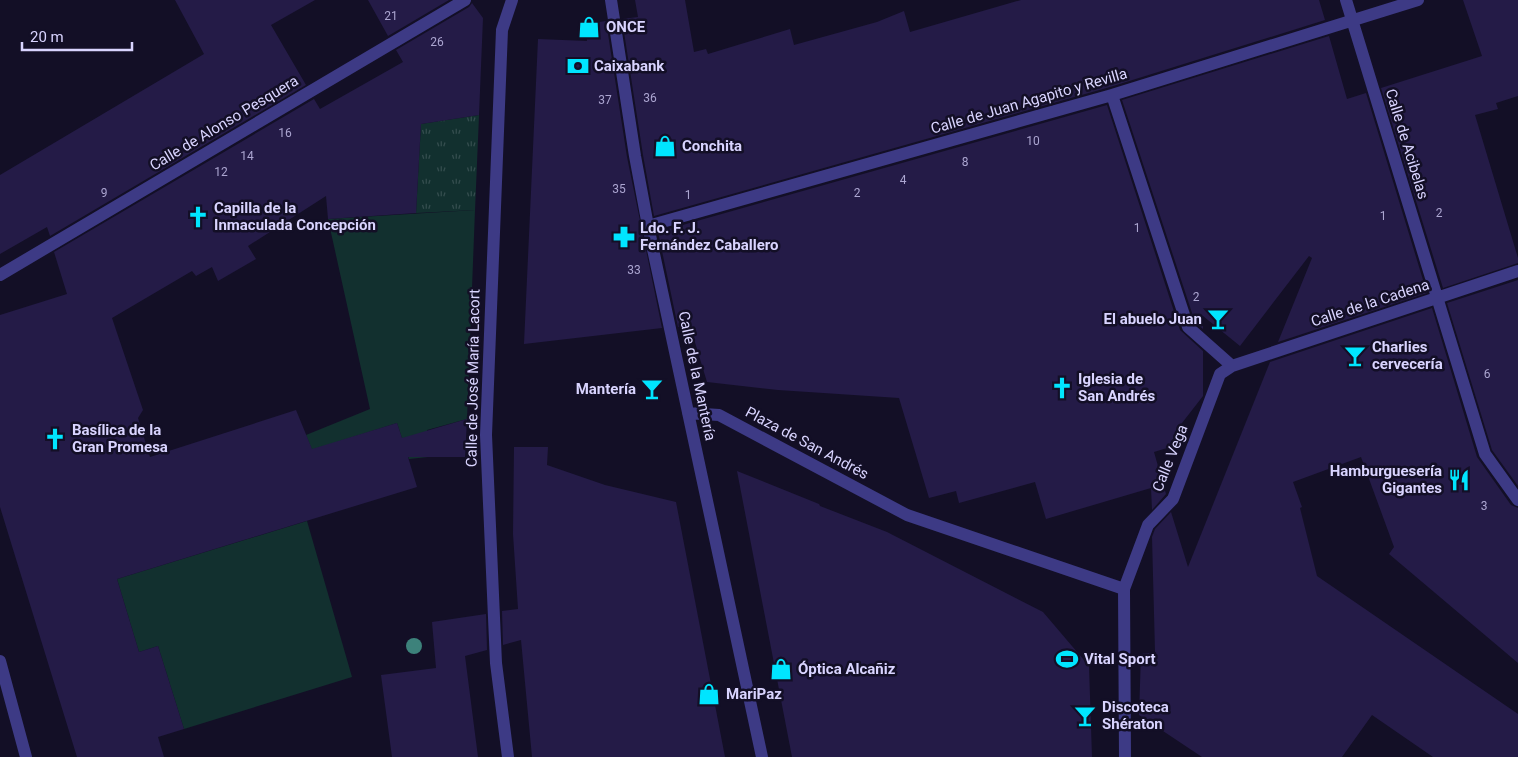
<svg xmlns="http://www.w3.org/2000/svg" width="1518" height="757" viewBox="0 0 1518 757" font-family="Roboto,sans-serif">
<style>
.grass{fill:url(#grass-tufts)}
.garden{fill:#12302f}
.building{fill:#241b47}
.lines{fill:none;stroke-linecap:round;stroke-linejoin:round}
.minor{stroke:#3d3a85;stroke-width:12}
.tree{fill:#3d827b}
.labels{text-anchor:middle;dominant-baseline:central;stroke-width:5;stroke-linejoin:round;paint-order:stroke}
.number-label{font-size:12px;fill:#aca6d1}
.poi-label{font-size:15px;font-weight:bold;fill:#d9d4ff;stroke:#130f26;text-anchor:start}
.street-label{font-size:15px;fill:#d9d4ff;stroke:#130f26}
</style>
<defs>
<pattern id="grass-tufts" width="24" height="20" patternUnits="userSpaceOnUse" patternTransform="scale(1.25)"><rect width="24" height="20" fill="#12302f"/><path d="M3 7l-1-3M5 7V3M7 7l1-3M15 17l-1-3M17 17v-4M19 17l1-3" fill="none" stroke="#344d4e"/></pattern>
</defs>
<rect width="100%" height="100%" fill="#130f26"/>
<path class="grass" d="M 479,115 L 475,210 L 416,213 L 421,124 Z"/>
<path class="garden" d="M 475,210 L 467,419 L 427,430 L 428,457 L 409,459 L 397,423 L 312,450 L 306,435 L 370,409 L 328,219 Z
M 307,521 L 352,677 L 184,729 L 158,646 L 139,652 L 117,579 Z"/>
<path class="building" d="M 175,0 L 315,0 L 271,25 L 306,85 L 50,236 L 47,227 L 0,254 L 0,175 L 204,54 Z
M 368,0 L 449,0 L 388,36 Z
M 635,0 L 685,0 L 694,52 L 706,49 L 708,54 L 790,29 L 794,45 L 877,22 L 904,11 L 910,32 L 1021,0 L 1319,0 L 1325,20 L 1110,87 L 654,216 L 643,155 L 622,19 L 638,17 Z
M 1463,0 L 1518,0 L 1518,96 L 1496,103 L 1498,109 L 1475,115 L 1518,258 L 1518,263 L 1443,288 L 1381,88 L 1482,56 Z
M 472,3 L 483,18 L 479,115 L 421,124 L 416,213 L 328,219 L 326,196 L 248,246 L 256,259 L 218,281 L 212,267 L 196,276 L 192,271 L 112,318 L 143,410 L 138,418 L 150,457 L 296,410 L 312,449 L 397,423 L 402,438 L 467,419 L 465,457 L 408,457 L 417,487 L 117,579 L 139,652 L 158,646 L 184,729 L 158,737 L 164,757 L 77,757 L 0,507 L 0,315 L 67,294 L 54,252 L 314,99 L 320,109 L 403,62 L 396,50 L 469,7 Z
M 606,21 L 627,157 L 662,328 L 524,344 L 538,39 L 587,41 L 585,24 Z
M 1329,36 L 1347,99 L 1366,93 L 1427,293 L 1278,342 L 1312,258 L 1309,256 L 1240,346 L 1203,316 L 1203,329 L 1195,322 L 1122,100 Z
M 1107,105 L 1180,330 L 1203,351 L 1203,396 L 1175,432 L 1180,444 L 1154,452 L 1166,494 L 1152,510 L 1151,488 L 1046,519 L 1035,482 L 959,503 L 956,491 L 929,498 L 899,398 L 778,390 L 707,382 L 690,326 L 678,327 L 658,232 Z
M 1518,280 L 1518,486 L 1492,450 L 1447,303 Z
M 1432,308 L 1477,457 L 1511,505 L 1518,508 L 1518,663 L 1389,554 L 1394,547 L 1361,457 L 1293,482 L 1302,507 L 1300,508 L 1317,576 L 1518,714 L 1518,757 L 1433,757 L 1372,715 L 1342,757 L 1202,757 L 1139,715 L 1141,654 L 1155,652 L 1152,537 L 1155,529 L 1171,512 L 1188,567 L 1270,362 Z
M 514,447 L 548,447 L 547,465 L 605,485 L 676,502 L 725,757 L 532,757 L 521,640 L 503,645 L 502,611 L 518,609 L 513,534 Z
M 737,471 L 819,504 L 820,506 L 887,532 L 1043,612 L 1089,666 L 1092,757 L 792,757 Z
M 486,614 L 487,650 L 465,656 L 478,757 L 392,757 L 381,675 L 436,668 L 432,622 Z"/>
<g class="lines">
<path class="minor" d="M 611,0 L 635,156 L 648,226 L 762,757
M 1346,0 L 1485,454 L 1518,500
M 1112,95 L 1188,327 L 1232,366
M 648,226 L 1112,95 L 1418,0
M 0,275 L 465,0
M 688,413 L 719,415 L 907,515 L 1124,589
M 0,661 L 26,757
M 508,757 L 496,663 L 486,435 L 502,30 L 512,0
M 1125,757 L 1124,589 L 1148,525 L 1173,499 L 1220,374 L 1232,366 L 1518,271"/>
</g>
<circle class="tree" cx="414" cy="646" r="8"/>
<defs>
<g id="shop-bare" transform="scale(1.725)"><path d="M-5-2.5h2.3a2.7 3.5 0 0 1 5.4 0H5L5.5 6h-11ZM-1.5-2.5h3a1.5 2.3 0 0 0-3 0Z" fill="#00e5ff" stroke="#130f26" stroke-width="2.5" paint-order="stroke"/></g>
<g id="bank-bare" transform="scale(1.725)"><path d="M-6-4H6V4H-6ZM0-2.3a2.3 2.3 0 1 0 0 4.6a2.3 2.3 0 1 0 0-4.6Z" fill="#00e5ff" stroke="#130f26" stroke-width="2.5" paint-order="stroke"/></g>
<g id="church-bare" transform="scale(1.725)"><path d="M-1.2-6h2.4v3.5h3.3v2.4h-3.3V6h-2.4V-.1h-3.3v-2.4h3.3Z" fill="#00e5ff" stroke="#130f26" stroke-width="2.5" paint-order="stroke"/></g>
<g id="pharmacy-bare" transform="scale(1.725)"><path d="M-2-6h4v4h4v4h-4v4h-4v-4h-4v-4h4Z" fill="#00e5ff" stroke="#130f26" stroke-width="2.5" paint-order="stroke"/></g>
<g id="bar-bare" transform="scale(1.725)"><path d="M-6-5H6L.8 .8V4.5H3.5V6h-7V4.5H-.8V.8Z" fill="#00e5ff" stroke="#130f26" stroke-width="2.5" paint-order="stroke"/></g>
<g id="restaurant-bare" transform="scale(1.725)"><path d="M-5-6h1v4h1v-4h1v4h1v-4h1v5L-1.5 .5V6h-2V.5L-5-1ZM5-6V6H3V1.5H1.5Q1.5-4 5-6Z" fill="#00e5ff" stroke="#130f26" stroke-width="2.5" paint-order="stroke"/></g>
<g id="stadium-bare" transform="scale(1.725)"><path d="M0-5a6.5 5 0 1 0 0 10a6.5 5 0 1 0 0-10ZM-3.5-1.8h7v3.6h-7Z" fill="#00e5ff" stroke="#130f26" stroke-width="2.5" paint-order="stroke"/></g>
</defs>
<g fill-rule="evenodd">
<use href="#shop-bare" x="589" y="27"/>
<use href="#bank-bare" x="578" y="66"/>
<use href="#shop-bare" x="665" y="146"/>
<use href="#church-bare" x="198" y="217"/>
<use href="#pharmacy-bare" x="624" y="237"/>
<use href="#bar-bare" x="1218" y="319"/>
<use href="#bar-bare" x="1355" y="356"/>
<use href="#church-bare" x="1062" y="388"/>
<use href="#bar-bare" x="652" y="389"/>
<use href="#church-bare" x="55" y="439"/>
<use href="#restaurant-bare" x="1459" y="480"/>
<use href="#stadium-bare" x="1067" y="659"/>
<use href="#shop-bare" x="781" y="669"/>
<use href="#shop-bare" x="709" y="694"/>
<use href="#bar-bare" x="1085" y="716"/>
</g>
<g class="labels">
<g class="number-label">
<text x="391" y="16">21</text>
<text x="437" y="42">26</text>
<text x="650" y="98">36</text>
<text x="605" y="100">37</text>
<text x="285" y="133">16</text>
<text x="1033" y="141">10</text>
<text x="247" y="156">14</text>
<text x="965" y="162">8</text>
<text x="221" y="172">12</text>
<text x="903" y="180">4</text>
<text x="619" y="189">35</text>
<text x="104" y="193">9</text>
<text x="857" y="193">2</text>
<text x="688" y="195">1</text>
<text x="1439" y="213">2</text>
<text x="1383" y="216">1</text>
<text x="1137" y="228">1</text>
<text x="634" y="270">33</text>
<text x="1196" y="297">2</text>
<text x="1487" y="374">6</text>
<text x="1484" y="506">3</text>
</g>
<g class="poi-label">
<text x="606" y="27">ONCE</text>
<text x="594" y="66">Caixabank</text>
<text x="682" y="146">Conchita</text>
<text x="214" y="208">Capilla de la<tspan x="214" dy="17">Inmaculada Concepción</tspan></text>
<text x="640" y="228">Ldo. F. J.<tspan x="640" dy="17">Fernández Caballero</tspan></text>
<text x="1202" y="319" text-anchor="end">El abuelo Juan</text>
<text x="1372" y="347">Charlies<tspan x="1372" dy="17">cervecería</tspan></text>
<text x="1078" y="379">Iglesia de<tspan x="1078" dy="17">San Andrés</tspan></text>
<text x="636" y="389" text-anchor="end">Mantería</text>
<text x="72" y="430">Basílica de la<tspan x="72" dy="17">Gran Promesa</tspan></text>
<text x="1442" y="471" text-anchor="end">Hamburguesería<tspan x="1442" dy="17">Gigantes</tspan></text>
<text x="1084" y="659">Vital Sport</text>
<text x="798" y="669">Óptica Alcañiz</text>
<text x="726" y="694">MariPaz</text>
<text x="1102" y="707">Discoteca<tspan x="1102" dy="17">Shératon</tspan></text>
</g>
<g class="street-label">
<text transform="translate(1029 101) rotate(-16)">Calle de Juan Agapito y Revilla</text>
<text transform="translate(224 123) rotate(-31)">Calle de Alonso Pesquera</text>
<text transform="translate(1407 144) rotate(73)">Calle de Acibelas</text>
<text transform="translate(1370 303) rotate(-18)">Calle de la Cadena</text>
<text transform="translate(697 376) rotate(78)">Calle de la Mantería</text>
<text transform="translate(473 378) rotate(-89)">Calle de José María Lacort</text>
<text transform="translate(807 443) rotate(28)">Plaza de San Andrés</text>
<text transform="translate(1170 458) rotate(-68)">Calle Vega</text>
</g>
</g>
<path d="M22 42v8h110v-8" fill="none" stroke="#d9d4ff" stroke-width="2.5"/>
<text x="30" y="42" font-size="15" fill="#d9d4ff" stroke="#130f26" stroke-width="4" paint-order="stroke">20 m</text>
</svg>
